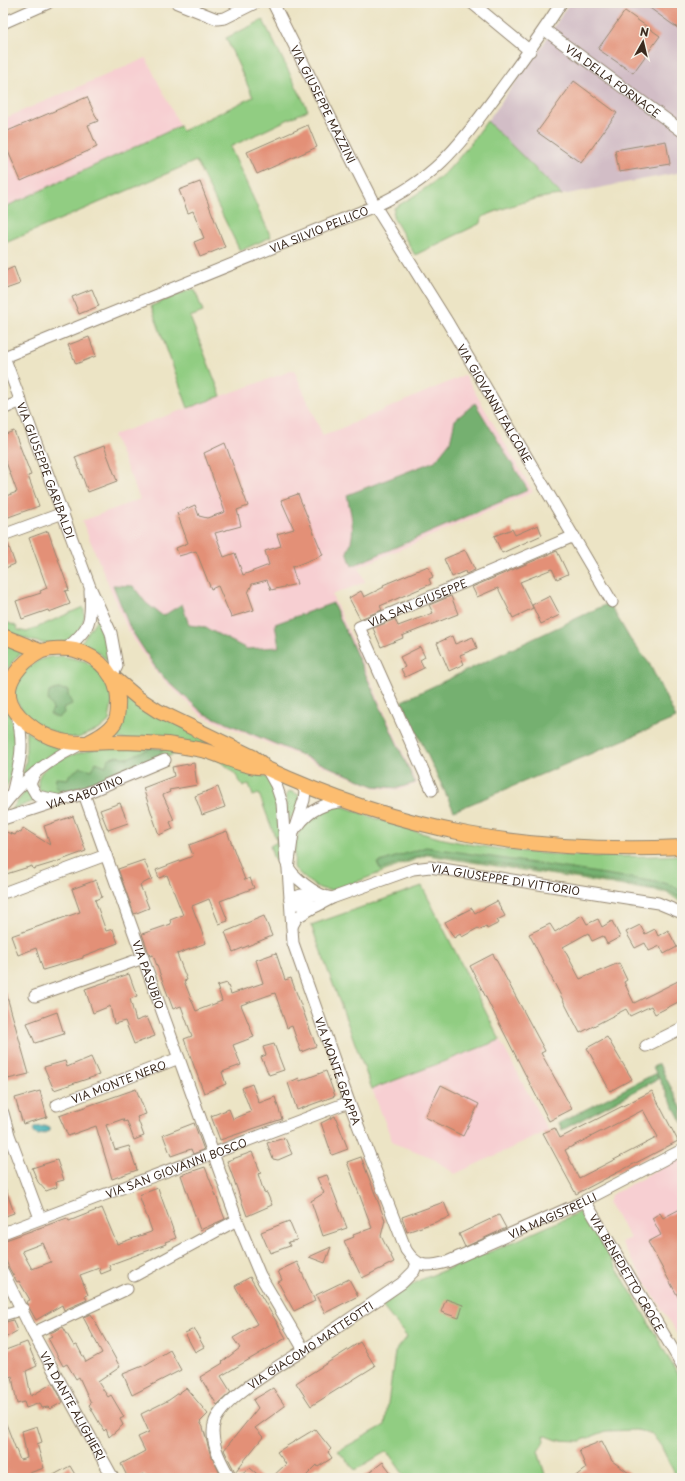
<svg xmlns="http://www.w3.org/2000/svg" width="685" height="1481" viewBox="0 0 685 1481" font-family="'Playpen Sans',sans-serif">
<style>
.built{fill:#f7cfd2}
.industrial{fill:#d2bdc6}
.green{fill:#91cd82;stroke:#667c50}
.forest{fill:#74b070;stroke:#586d47}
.water{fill:#39abb1;stroke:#3a6a68}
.building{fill:#e39077;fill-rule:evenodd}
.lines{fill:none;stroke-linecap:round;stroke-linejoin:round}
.minor-casing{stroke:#948772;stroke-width:13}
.major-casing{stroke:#948772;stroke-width:16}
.minor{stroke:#fff;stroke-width:11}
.major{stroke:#fcbd6f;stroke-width:14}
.labels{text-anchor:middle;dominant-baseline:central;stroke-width:3.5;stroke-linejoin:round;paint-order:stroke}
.street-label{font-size:11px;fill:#3b2a1e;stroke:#f7f3e8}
</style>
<rect width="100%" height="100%" fill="#f7f3e8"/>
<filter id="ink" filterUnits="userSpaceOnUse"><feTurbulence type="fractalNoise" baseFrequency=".025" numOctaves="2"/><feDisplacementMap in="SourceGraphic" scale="8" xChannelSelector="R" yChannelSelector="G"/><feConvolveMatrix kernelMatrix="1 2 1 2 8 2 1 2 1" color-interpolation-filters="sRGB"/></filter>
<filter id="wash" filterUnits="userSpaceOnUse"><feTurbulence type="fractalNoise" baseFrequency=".012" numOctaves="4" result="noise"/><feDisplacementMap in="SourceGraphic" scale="16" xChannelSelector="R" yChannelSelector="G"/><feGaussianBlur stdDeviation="0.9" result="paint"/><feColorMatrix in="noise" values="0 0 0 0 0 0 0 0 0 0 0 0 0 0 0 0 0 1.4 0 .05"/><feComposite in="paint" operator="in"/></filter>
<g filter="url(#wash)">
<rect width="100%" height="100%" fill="#ece4c5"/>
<path class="built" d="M 146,58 L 180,126 L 3,208 L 3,119 Z
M 294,370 L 323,436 L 465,375 L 533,492 L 359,567 L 365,582 L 332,595 L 417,784 L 399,790 L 376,788 L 202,716 L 158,675 L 128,631 L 82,521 L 140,499 L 113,435 Z
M 500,1040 L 548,1131 L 455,1174 L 431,1157 L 393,1143 L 372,1089 Z
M 682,1157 L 682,1342 L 621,1242 L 630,1238 L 608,1203 L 611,1195 Z"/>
<path class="industrial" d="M 569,3 L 682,3 L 682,172 L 562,195 L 487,121 L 539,51 Z"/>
<path class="green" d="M 263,20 L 308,110 L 230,147 L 271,237 L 240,251 L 196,161 L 3,244 L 3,208 L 180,126 L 182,131 L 253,97 L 226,38 Z
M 487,121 L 562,195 C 534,197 509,206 482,217 L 481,223 L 415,255 L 393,217 L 394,208 C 413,197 432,185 448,170 C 462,155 475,138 487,121 Z
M 192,289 L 195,290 L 203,312 L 190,317 L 221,396 L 188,408 L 151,306 Z
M 83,607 C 86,615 84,621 80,628 C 63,656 25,640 3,629 L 3,621 L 16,626 L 18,630 L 27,632 Z
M 99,616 L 104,625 L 113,666 C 103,656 94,648 80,644 Z
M 3,642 L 24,652 L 16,657 L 3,676 Z
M 62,656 L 85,661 L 97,669 L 109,687 L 112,702 L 109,721 L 100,729 L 78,738 L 64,737 L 29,720 L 15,699 L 14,689 L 19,678 L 28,668 L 39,660 L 50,657 Z
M 124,691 L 208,741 L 207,747 L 110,738 L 122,722 Z
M 3,702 C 21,731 21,764 3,792 Z
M 26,731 L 44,743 L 62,748 L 41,761 L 21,784 L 26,760 Z
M 107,747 C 154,746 197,750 242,766 C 253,770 266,773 272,784 C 283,802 280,838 282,859 L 280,862 L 274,860 L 270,846 L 277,842 L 259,794 L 253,796 L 249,784 L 243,787 C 232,763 204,748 178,753 L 71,790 L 49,795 L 40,791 C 26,761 89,750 107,747 Z
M 28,788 L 37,800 L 11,810 Z
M 290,791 L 299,795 C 300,805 296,815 287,821 L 286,796 Z
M 341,806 C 352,809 362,814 372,817 C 394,825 417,832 439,838 C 518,856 602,859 682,855 L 682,903 L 668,893 L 427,855 L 335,890 C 317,892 307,880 294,868 L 295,843 L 300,830 L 322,809 Z
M 422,886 L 500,1040 L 372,1089 L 311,925 Z
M 582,1211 L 637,1302 L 682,1382 L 682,1478 L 677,1478 L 661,1446 L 652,1434 L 637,1430 L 606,1431 L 580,1441 L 557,1440 L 544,1435 L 545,1441 L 538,1451 L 546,1478 L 406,1478 L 387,1451 L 355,1470 L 338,1451 L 385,1425 L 395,1352 L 407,1337 L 382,1306 L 397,1294 L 420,1280 L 502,1247 Z"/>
<path class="forest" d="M 475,403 L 528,490 L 352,566 L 347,552 C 357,533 351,515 347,495 L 435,461 L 450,442 L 455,420 Z
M 113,585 L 133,586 L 146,603 L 163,616 L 182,604 L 189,625 L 204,627 L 247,649 L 279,647 L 275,624 L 333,603 L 415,783 L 398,788 L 374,786 L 203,713 L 159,673 L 130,628 Z
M 609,603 L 630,639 L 649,663 L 676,718 L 454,811 L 402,701 Z
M 57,689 L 68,690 L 68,695 L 72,704 L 63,708 L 64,713 L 58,718 L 50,714 L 53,709 L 48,700 L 49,692 Z
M 150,748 L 164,749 L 156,759 L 77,788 L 64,791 L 55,787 L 56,778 L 68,779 L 69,775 L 81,767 L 92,770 L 96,762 L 106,766 L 108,759 L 117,756 L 128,758 Z
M 426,847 L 664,883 L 672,885 L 682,892 L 682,899 L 668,891 L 440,855 L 428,853 L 381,870 L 377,863 Z
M 659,1064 L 682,1109 L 682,1123 L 653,1067 Z
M 656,1073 L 658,1079 L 562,1130 L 559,1123 Z"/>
<path class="water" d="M 45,1126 L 50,1128 L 50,1131 L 39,1135 L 35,1134 L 33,1130 L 35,1127 Z"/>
<g id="blocks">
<path class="building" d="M 643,3 L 682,3 L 682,31 L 669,22 Z
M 625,11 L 660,36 L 633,73 L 598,49 Z
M 574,81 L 617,113 L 581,163 L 537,132 Z
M 87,97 L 98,121 L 88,125 L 97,147 L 21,181 L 3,140 L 3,133 Z
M 308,125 L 317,147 L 257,174 L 247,152 Z
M 666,141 L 670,164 L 619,172 L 615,150 Z
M 200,182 L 225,247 L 200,257 L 194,242 L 204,238 L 193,211 L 188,213 L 179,190 Z
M 14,267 L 20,284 L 3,290 L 3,272 Z
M 92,289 L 99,306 L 79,314 L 72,297 Z
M 89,337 L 96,356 L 76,364 L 68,345 Z
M 14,431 L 31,475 L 28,476 L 39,506 L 3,519 L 3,497 L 17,492 L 3,454 L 3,435 Z
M 225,443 L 248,506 L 237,510 L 241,526 L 215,533 L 224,557 L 235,553 L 243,575 L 269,565 L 265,551 L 281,546 L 277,534 L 294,529 L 281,500 L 298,494 L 323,555 L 292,567 L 297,584 L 271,590 L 267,580 L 252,584 L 248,593 L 254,610 L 231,617 L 218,586 L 211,589 L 196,551 L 179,556 L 176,548 L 188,543 L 177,513 L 195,505 L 199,516 L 207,518 L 225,512 L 204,453 Z
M 104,446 L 117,481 L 88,492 L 75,457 Z
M 538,525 L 542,535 L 502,553 L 494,536 L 512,529 L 515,535 Z
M 48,531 L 69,590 L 65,591 L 70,604 L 49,612 L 48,610 L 22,619 L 16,601 L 41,593 L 40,591 L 47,588 L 29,538 Z
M 7,541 L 15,564 L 3,569 L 3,542 Z
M 465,550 L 475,570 L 466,574 L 465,571 L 452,577 L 444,559 Z
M 557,551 L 568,574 L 557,579 L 552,569 L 520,582 L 533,608 L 513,618 L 498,588 L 477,597 L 472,587 Z
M 428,566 L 433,577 L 429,579 L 431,584 L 380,606 L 382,610 L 360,619 L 349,598 L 361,591 L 364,597 L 384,587 L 383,585 Z
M 451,596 L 458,614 L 402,636 L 403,638 L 381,647 L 373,628 L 395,619 L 398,626 L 433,613 L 429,605 Z
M 550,596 L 560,615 L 541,624 L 532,605 Z
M 452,636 L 455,644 L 473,637 L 477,648 L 460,655 L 464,664 L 449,671 L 437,643 Z
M 420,647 L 425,657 L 420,660 L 424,668 L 405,677 L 401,669 L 405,667 L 400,657 Z
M 194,763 L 197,785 L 169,790 L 170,792 L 163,795 L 174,820 L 170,822 L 173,829 L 159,835 L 143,788 L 174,776 L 172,767 Z
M 218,787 L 225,807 L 202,815 L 195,796 Z
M 120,803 L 128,823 L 108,830 L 100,810 Z
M 73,816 L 86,851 L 56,862 L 33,869 L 32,866 L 3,875 L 3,831 L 15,835 L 17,832 L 21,833 L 23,828 L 50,845 L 44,826 Z
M 227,831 L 245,880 L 250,878 L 254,888 L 220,901 L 228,921 L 219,924 L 209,899 L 192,906 L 206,943 L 177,954 L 187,980 L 184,981 L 196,1011 L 222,1001 L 217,986 L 227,983 L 231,994 L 263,983 L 256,960 L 276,953 L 285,980 L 291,978 L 316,1046 L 301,1052 L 292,1026 L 287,1028 L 275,993 L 241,1005 L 254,1037 L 233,1045 L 241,1065 L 222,1072 L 226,1084 L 204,1093 L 184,1039 L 192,1036 L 181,1006 L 173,1009 L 153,955 L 150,956 L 142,934 L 171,924 L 170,920 L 183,915 L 167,875 L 159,878 L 156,870 L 193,856 L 189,845 Z
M 144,860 L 152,879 L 140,885 L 149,908 L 134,914 L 118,869 Z
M 96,880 L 102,897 L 95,900 L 106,931 L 113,929 L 118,943 L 83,956 L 83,958 L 43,970 L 36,948 L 18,955 L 11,936 L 80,912 L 72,889 Z
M 497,901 L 505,916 L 497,920 L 499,923 L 487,929 L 486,926 L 479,930 L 478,928 L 462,937 L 460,934 L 454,938 L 445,922 L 472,908 L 475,913 Z
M 582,915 L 587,924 L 598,919 L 602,927 L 612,921 L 620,937 L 607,944 L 603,936 L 592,941 L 588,933 L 563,947 L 580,979 L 619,963 L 627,980 L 624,982 L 634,1003 L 682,979 L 682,1000 L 655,1014 L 651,1006 L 630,1016 L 626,1009 L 580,1033 L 529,934 L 550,924 L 555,932 Z
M 264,916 L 272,936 L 233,952 L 225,932 Z
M 640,925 L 645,934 L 655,929 L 658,936 L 668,930 L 677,947 L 664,954 L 660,946 L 649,951 L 645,943 L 635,948 L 626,932 Z
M 493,954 L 545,1051 L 541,1053 L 572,1109 L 549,1121 L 470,966 Z
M 129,974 L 137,996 L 130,999 L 136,1021 L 147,1017 L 155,1036 L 134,1044 L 125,1021 L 114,1024 L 110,1006 L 93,1013 L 85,989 Z
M 3,993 L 6,993 L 29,1074 L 8,1079 L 3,1057 Z
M 57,1012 L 64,1034 L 35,1043 L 27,1023 Z
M 607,1037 L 632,1079 L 610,1091 L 587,1048 Z
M 274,1044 L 284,1070 L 269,1075 L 261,1057 L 266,1055 L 263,1047 Z
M 91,1057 L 99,1075 L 54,1090 L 44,1067 L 65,1061 L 67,1067 Z
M 326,1071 L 335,1096 L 297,1110 L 288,1083 L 299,1078 L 300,1081 Z
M 252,1084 L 259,1103 L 275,1097 L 282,1119 L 220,1140 L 211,1116 L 229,1109 L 233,1119 L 251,1112 L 242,1088 Z
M 441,1085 L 479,1104 L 463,1136 L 425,1117 Z
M 136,1089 L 146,1114 L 137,1117 L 144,1136 L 134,1140 L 127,1121 L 124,1122 L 123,1119 L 106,1125 L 115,1150 L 129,1146 L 137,1170 L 112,1179 L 96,1126 L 68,1136 L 59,1116 Z
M 40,1091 L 47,1117 L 23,1124 L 15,1098 Z
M 652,1091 L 678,1141 L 576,1194 L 543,1133 L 555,1128 L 560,1138 ZM 643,1110 L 658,1137 L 579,1178 L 565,1150 Z
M 335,1116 L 348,1149 L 332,1155 L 321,1123 Z
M 194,1123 L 204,1150 L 193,1154 L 191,1149 L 171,1156 L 163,1135 Z
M 285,1138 L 292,1154 L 278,1160 L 273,1159 L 267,1143 Z
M 252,1152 L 261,1173 L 258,1174 L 264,1192 L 267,1193 L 272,1205 L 247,1216 L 227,1161 Z
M 361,1157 L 385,1220 L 381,1236 L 394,1262 L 362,1278 L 344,1241 L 354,1237 L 353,1235 L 372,1228 L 347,1162 Z
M 57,1160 L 64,1180 L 56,1182 L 57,1187 L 46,1191 L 38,1182 L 32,1168 Z
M 205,1167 L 225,1219 L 200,1230 L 181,1175 Z
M 327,1175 L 347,1228 L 323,1236 L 311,1201 L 324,1193 L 317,1178 Z
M 4,1184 L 14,1213 L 3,1217 L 3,1185 Z
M 158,1188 L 176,1238 L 165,1242 L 166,1244 L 109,1265 L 111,1270 L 101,1274 L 99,1268 L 80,1275 L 88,1295 L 85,1296 L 87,1300 L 64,1310 L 62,1305 L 36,1320 L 26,1302 L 30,1300 L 19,1281 L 17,1282 L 9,1268 L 3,1253 L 3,1241 L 67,1218 L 69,1221 L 102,1208 L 117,1244 L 151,1232 L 152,1231 L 139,1195 ZM 43,1243 L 51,1262 L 32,1269 L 22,1251 Z
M 444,1202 L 450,1217 L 407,1232 L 402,1217 Z
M 682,1208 L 682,1304 L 648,1242 L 661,1235 L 652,1218 L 660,1213 L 663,1218 Z
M 499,1215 L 506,1228 L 465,1247 L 459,1234 Z
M 289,1221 L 297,1240 L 288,1242 L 290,1246 L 270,1253 L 261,1232 Z
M 331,1247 L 325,1263 L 309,1257 Z
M 297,1262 L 315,1301 L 294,1311 L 278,1282 L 282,1280 L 278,1271 Z
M 250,1277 L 286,1338 L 221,1376 L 231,1392 L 217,1405 L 200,1377 L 223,1363 L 222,1362 L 240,1348 L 233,1338 L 257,1324 L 235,1286 Z
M 349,1279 L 358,1296 L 325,1313 L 316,1295 Z
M 446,1299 L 463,1305 L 459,1318 L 441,1312 Z
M 91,1314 L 120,1367 L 98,1382 L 108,1397 L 111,1395 L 124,1417 L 120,1419 L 123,1425 L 109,1437 L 106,1429 L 104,1431 L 89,1405 L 91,1403 L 79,1377 L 76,1379 L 67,1364 L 63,1366 L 48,1338 L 52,1336 L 50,1333 L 63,1327 L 74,1346 L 77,1345 L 86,1362 L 102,1353 L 83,1317 Z
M 13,1320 L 17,1331 L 3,1339 L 3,1323 Z
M 194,1329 L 204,1347 L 195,1352 L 185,1333 Z
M 27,1342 L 37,1366 L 26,1371 L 31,1396 L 53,1383 L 63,1402 L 50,1409 L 48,1407 L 42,1408 L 40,1403 L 26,1408 L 24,1402 L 17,1404 L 12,1376 L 9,1377 L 3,1363 L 3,1351 Z
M 360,1342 L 375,1366 L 311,1406 L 296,1383 Z
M 170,1350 L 181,1370 L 132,1395 L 123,1374 L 145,1365 Z
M 186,1388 L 208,1414 L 200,1422 L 203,1427 L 210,1453 L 222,1478 L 147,1478 L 144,1474 L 137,1478 L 128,1478 L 121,1464 L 145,1451 L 138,1437 L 149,1432 L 141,1414 L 169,1400 Z
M 273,1388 L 285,1406 L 255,1428 L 263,1437 L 235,1472 L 224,1450 L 258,1408 L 253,1400 Z
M 3,1416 L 20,1460 L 27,1458 L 22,1431 L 37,1426 L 42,1442 L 37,1444 L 44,1468 L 15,1478 L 3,1478 Z
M 315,1429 L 331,1449 L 328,1452 L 332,1458 L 318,1467 L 317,1465 L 304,1478 L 271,1478 L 286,1464 L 277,1452 Z
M 602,1441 L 612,1461 L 636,1478 L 573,1478 L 586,1468 L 579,1450 Z
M 383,1462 L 395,1478 L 362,1478 Z
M 70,1466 L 77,1478 L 48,1478 Z
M 250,1468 L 262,1478 L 237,1478 L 237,1476 Z"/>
</g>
</g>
<g filter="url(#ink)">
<use href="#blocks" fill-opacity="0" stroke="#948772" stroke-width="1"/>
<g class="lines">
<g class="minor-casing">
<g id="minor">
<path d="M 177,3 L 217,19 L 225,18 L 255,3"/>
<path id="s1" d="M 273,3 L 375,206 L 448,323 L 612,602"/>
<path d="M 472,3 L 530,51"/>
<path d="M 3,23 L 48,3"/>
<path id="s2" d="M 545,30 L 682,131"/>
<path id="s3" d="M 3,354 L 90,587 L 111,633 L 117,666 L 112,676"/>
<path id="s4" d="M 4,357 L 375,206 C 437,178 459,145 498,93 C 520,63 542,34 561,3"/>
<path d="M 3,409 L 21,401"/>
<path d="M 3,535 L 63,513"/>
<path d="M 67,648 C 90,628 92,622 90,591"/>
<path d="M 267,769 L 276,785 L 282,803 L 286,862 C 290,876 317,896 332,898"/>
<path d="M 35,773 L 30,784 L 37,796 L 57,800"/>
<path id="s5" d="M 301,784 L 305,791 L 304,800 L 293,833 L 288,869 L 293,943 L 349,1102 L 406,1250 C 418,1268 427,1267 447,1262 L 578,1204 L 682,1150"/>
<path id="s6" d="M 432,790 L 359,627 L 574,536"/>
<path d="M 12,794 C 20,761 25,748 17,714"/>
<path id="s7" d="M 84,794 L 237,1220 L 260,1275 L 304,1350"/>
<path d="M 3,806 C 23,779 49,760 79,745"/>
<path id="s8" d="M 3,819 L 58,801 L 84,794 L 165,760"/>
<path d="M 298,826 C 310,809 325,803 346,801"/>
<path d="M 6,892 L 106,855"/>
<path d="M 290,899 L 301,895 L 320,895"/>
<path id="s9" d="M 290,900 L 296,904 L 317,906 L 332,898 L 413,869 L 430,867 L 658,903 L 682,913"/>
<path d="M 292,926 L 297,917 L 316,906"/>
<path d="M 35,996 L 143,958"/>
<path d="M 646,1046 L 682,1028"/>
<path id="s10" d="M 57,1105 L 179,1058"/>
<path d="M 3,1113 L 9,1135 L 40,1218"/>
<path id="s11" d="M 585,1201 L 682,1365"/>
<path id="s12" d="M 3,1233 L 349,1102"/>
<path id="s13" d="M 3,1272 L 33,1333 L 113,1478"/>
<path d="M 134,1276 L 237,1220"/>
<path d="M 3,1315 L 23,1309"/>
<path d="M 33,1333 L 127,1289"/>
<path id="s14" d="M 230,1478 C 221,1462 208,1440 215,1421 C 225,1396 284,1363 307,1348 C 339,1326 370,1305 402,1283 L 414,1271 L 417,1263"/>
</g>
</g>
<g class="major-casing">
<path id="major" d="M 3,636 L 40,651
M 113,677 L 138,698 L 158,711 L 253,757 L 261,763
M 89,742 C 98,737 109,732 115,722 C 118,717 118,711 118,705 C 120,678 100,657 75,650 C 68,648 47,648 40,652 C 23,661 2,682 11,703 C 15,714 25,722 35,729 C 61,747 83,743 113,742 C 131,742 149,743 167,744 C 180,746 193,748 206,751 C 221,755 248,769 263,767 C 402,832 530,854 682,847"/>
</g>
<use href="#minor" class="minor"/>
<use href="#major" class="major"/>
</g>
</g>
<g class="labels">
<g class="street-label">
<text stroke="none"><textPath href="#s2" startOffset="85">VIA DELLA FORNACE</textPath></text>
<text stroke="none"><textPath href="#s1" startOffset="113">VIA GIUSEPPE MAZZINI</textPath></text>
<text stroke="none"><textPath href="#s4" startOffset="340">VIA SILVIO PELLICO</textPath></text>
<text stroke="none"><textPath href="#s1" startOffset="458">VIA GIOVANNI FALCONE</textPath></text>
<text stroke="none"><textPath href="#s3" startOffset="124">VIA GIUSEPPE GARIBALDI</textPath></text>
<text stroke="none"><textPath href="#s6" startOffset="242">VIA SAN GIUSEPPE</textPath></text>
<text stroke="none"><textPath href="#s8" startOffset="86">VIA SABOTINO</textPath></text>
<text stroke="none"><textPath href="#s9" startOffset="225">VIA GIUSEPPE DI VITTORIO</textPath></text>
<text stroke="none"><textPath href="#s7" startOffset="192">VIA PASUBIO</textPath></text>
<text stroke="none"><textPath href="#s5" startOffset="298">VIA MONTE GRAPPA</textPath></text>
<text stroke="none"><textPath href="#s10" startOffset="66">VIA MONTE NERO</textPath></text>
<text stroke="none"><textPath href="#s12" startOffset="185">VIA SAN GIOVANNI BOSCO</textPath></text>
<text stroke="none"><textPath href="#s5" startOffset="652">VIA MAGISTRELLI</textPath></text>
<text stroke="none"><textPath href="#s11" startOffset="83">VIA BENEDETTO CROCE</textPath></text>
<text stroke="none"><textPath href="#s14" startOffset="184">VIA GIACOMO MATTEOTTI</textPath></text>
<text stroke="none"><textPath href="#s13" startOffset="151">VIA DANTE ALIGHIERI</textPath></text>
</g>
</g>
<rect width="685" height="1481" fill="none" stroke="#f7f3e8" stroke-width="16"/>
<g transform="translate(643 42) rotate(8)" stroke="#f7f3e8" stroke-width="3" paint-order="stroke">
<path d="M0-3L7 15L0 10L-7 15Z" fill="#3b2a1e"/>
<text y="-6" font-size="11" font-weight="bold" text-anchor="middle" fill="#3b2a1e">N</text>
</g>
</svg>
